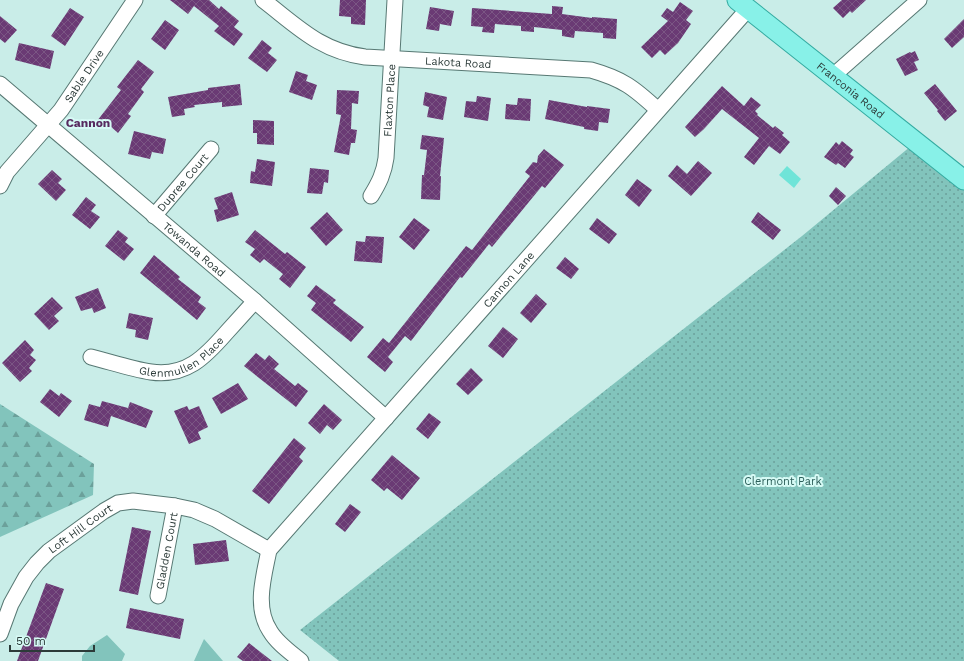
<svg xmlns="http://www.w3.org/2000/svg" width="964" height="661" viewBox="0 0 964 661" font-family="'Work Sans',sans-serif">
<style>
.green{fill:#82c4bc}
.forest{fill:url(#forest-firs)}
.park{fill:url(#park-dots)}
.water{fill:#6fe4d8}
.building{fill:url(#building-cross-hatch)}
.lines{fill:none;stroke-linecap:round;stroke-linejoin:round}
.minor-casing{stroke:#577873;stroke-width:17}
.major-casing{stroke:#34aba1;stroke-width:21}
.minor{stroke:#fff;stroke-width:15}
.major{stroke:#88f1e8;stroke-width:19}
.labels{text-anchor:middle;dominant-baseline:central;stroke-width:4;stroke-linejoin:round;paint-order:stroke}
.street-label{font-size:11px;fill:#2c3b39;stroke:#d6faf5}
.park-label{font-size:11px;fill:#2d5f5a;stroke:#d6faf5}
.neighbourhood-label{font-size:12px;font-weight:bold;fill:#572b60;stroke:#d6faf5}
</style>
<defs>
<pattern id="forest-firs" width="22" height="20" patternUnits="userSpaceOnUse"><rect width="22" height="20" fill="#82c4bc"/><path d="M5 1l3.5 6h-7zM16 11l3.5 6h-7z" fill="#6ba09a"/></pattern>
<pattern id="park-dots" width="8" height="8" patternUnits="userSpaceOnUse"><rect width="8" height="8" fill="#82c4bc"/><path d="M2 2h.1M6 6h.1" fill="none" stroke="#6ba09a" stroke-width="1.8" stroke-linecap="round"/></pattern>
<pattern id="building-cross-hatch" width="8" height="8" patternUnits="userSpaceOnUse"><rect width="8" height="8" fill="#6a3a74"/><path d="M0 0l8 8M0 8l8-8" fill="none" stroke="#7b5684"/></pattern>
</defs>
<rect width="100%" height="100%" fill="#c9ede8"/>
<path class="green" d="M 107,635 L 125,654 L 122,661 L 82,661 L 82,656 L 90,646 Z
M 204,639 L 223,661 L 194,661 Z"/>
<path class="forest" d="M 0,404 L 94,464 L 93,495 L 0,537 Z"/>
<path class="park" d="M 911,146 L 964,188 L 964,661 L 339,661 L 300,630 L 802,236 Z"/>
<path class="water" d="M 787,166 L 801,179 L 794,188 L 779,175 Z"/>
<path class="building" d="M 170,0 L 209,0 L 219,9 L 221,6 L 239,21 L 234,27 L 243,34 L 234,46 L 214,31 L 219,26 L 194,6 L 188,14 Z
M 340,0 L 366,0 L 365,25 L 351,24 L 351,17 L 339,16 Z
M 842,0 L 866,0 L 852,13 L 850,11 L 843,18 L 833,8 Z
M 680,2 L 693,11 L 686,20 L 691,24 L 678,43 L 665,55 L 660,50 L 652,58 L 641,47 L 668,21 L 661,16 L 667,8 L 673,12 Z
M 552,6 L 563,7 L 562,14 L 592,18 L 592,17 L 617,19 L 616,39 L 603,38 L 603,33 L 575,31 L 574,38 L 562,36 L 562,30 L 534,27 L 534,32 L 521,31 L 521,26 L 495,24 L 494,33 L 482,32 L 483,27 L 471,26 L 472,8 L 552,14 Z
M 430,7 L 454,11 L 451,26 L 440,24 L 439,31 L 426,29 Z
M 70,8 L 84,17 L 65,46 L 51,36 Z
M 0,16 L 17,30 L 5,43 L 0,39 Z
M 964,19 L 964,37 L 952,48 L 944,39 Z
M 165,20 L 179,30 L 165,50 L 151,39 Z
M 262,40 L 272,48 L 268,53 L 277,60 L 267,72 L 248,58 Z
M 19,43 L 54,51 L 50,69 L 15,60 Z
M 915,51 L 919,60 L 914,62 L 918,70 L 905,76 L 896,59 L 910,52 L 911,53 Z
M 138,60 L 154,72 L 141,89 L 144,92 L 128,114 L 131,116 L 118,133 L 109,125 L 106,129 L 97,121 L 121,90 L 117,87 Z
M 296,71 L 308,75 L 306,81 L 317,85 L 312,100 L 289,92 Z
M 240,84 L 242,105 L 222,107 L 222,102 L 194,105 L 195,107 L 184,109 L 185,115 L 172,117 L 168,97 L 208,90 L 208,88 Z
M 935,84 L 957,111 L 945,121 L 937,111 L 938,110 L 924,93 Z
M 722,86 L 744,106 L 751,97 L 761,105 L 755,111 L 758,114 L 757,115 L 773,128 L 775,126 L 784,133 L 782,135 L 790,142 L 780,154 L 769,146 L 754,165 L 744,157 L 759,138 L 722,109 L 704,129 L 695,137 L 685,127 Z
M 337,90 L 359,91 L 358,104 L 352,103 L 351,129 L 357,130 L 355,143 L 351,143 L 349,155 L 334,152 L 341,115 L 336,114 Z
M 425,92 L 447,97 L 443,120 L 427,117 L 429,107 L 423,105 Z
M 477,96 L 491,98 L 488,121 L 464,117 L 466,101 L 476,102 Z
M 518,98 L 531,99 L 530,121 L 505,119 L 506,104 L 517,105 Z
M 549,100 L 587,107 L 587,106 L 610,109 L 608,123 L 599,122 L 598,131 L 584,129 L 584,127 L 545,119 Z
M 253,120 L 274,121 L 274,145 L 257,144 L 257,133 L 253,133 Z
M 134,131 L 166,139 L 163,154 L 152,152 L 150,159 L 128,154 Z
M 422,135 L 444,138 L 440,176 L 441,176 L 440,200 L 421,199 L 422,175 L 424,175 L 427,150 L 420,149 Z
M 842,141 L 853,150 L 850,154 L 854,157 L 845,168 L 838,163 L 836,165 L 824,157 L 836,142 L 839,145 Z
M 544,149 L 564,165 L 545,188 L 542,186 L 492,247 L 489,244 L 462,278 L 460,277 L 411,341 L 405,336 L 388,357 L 393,362 L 385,372 L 367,357 L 383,338 L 389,343 L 466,246 L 472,250 L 530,176 L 525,172 L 533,162 L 537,163 L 538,156 Z
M 257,159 L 275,162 L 272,186 L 250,183 L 251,171 L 255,172 Z
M 698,161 L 712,173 L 691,196 L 668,176 L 677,165 L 687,174 Z
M 310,168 L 329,170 L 328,183 L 324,182 L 322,194 L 307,193 Z
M 52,170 L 62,179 L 58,183 L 66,190 L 56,201 L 38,184 Z
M 637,179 L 652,190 L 639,207 L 625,195 Z
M 836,187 L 846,196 L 838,205 L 829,196 Z
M 232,192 L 239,215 L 217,222 L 214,210 L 218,209 L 214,198 Z
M 86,197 L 96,205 L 91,211 L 100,217 L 90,229 L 72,215 Z
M 327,212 L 343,230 L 326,246 L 310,228 Z
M 758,212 L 781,230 L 773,240 L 751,222 Z
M 414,218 L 430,230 L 414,250 L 399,237 Z
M 597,218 L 617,234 L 609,244 L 589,229 Z
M 118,230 L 128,238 L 125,242 L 134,249 L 124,261 L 105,246 Z
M 255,230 L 285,254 L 287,252 L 306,267 L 290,288 L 279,279 L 283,274 L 264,259 L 260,263 L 250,255 L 255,249 L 245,242 Z
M 366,236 L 384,237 L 382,263 L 354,261 L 356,241 L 365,242 Z
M 154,255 L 180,277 L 178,279 L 201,297 L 198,302 L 206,308 L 197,320 L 140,273 Z
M 565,257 L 579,269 L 571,279 L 556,268 Z
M 316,285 L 336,300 L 333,303 L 364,327 L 351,342 L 311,310 L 316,303 L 307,296 Z
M 98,288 L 106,308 L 94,313 L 92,308 L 81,311 L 75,297 Z
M 536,294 L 547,304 L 531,323 L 520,313 Z
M 52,297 L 63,308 L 54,316 L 59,321 L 49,330 L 34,314 Z
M 129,313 L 153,318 L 148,340 L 135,337 L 136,330 L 126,328 Z
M 503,327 L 518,339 L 503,358 L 488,346 Z
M 25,340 L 34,350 L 30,355 L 36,360 L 29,368 L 32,371 L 20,382 L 2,363 Z
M 256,353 L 265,360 L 269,355 L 279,364 L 274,369 L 295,386 L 298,383 L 308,391 L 296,407 L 244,366 Z
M 471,368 L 483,380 L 468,395 L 456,384 Z
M 238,383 L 248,399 L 221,414 L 212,398 Z
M 50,389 L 59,396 L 61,393 L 72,401 L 59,417 L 40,402 Z
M 102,401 L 128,408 L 130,402 L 153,411 L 146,428 L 111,416 L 108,427 L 84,420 L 89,404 L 100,407 Z
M 324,404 L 342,420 L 333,430 L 327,425 L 320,434 L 308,423 Z
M 187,406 L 189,410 L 199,406 L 208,427 L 198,432 L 201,439 L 189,444 L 174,411 Z
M 429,413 L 441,422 L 428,439 L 416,429 Z
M 294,438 L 306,448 L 299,457 L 303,461 L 269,504 L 252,491 Z
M 392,455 L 420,478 L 402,500 L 387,488 L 384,491 L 371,480 Z
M 350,504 L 361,512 L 345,532 L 335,524 Z
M 132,527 L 151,531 L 138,595 L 119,591 Z
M 226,540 L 229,561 L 195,565 L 193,544 Z
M 46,583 L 64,589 L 38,661 L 17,661 Z
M 130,608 L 184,619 L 180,639 L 126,628 Z
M 249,643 L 272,661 L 243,661 L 237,657 Z"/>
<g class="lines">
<g class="minor-casing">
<g id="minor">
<path id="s1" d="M 263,0 C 297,26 320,51 365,57 L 591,70 C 623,79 634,88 658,110"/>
<path d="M 834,75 L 919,0"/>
<path id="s2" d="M 0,84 L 255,301 L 386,418"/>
<path id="s3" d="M 0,186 L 7,172 L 61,110 L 135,0"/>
<path id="s4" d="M 371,196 C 379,183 384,173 386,158 L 395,0"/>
<path id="s5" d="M 154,216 L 211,149"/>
<path id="s6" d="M 91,357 C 111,362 131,369 151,372 C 186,377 205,357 226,333 C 236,322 245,312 255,301"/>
<path id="s7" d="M 158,596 L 175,506"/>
<path id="s8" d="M 0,634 L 11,604 L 26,577 L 37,563 L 49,551 L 104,511 L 118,503 L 133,501 L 175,506 L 194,510 L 215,519 L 269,550"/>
<path id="s9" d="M 301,661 C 290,652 277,643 270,631 C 254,607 264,576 269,550 L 748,9"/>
</g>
</g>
<g class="major-casing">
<g id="major">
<path id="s10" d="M 737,0 L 964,180"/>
</g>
</g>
<use href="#minor" class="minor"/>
<use href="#major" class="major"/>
</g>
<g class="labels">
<g class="street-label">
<text stroke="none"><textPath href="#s1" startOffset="212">Lakota Road</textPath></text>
<text stroke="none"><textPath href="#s3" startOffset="139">Sable Drive</textPath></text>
<text stroke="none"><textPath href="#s10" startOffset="145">Franconia Road</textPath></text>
<text stroke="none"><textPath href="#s4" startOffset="99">Flaxton Place</textPath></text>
<text stroke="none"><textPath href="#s5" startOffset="44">Dupree Court</textPath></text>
<text stroke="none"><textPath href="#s2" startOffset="255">Towanda Road</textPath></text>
<text stroke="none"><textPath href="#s9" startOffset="488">Cannon Lane</textPath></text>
<text stroke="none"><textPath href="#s6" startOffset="97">Glenmullen Place</textPath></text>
<text stroke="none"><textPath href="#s8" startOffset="136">Loft Hill Court</textPath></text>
<text stroke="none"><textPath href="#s7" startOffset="46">Gladden Court</textPath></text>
</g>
<g class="park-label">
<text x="783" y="481">Clermont Park</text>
</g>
<g class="neighbourhood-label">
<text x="88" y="123">Cannon</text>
</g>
</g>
<path d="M10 645v6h84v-6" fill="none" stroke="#2c3b39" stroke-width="2"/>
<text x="16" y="645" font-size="12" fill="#2c3b39" stroke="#d6faf5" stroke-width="3" paint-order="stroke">50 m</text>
</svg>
